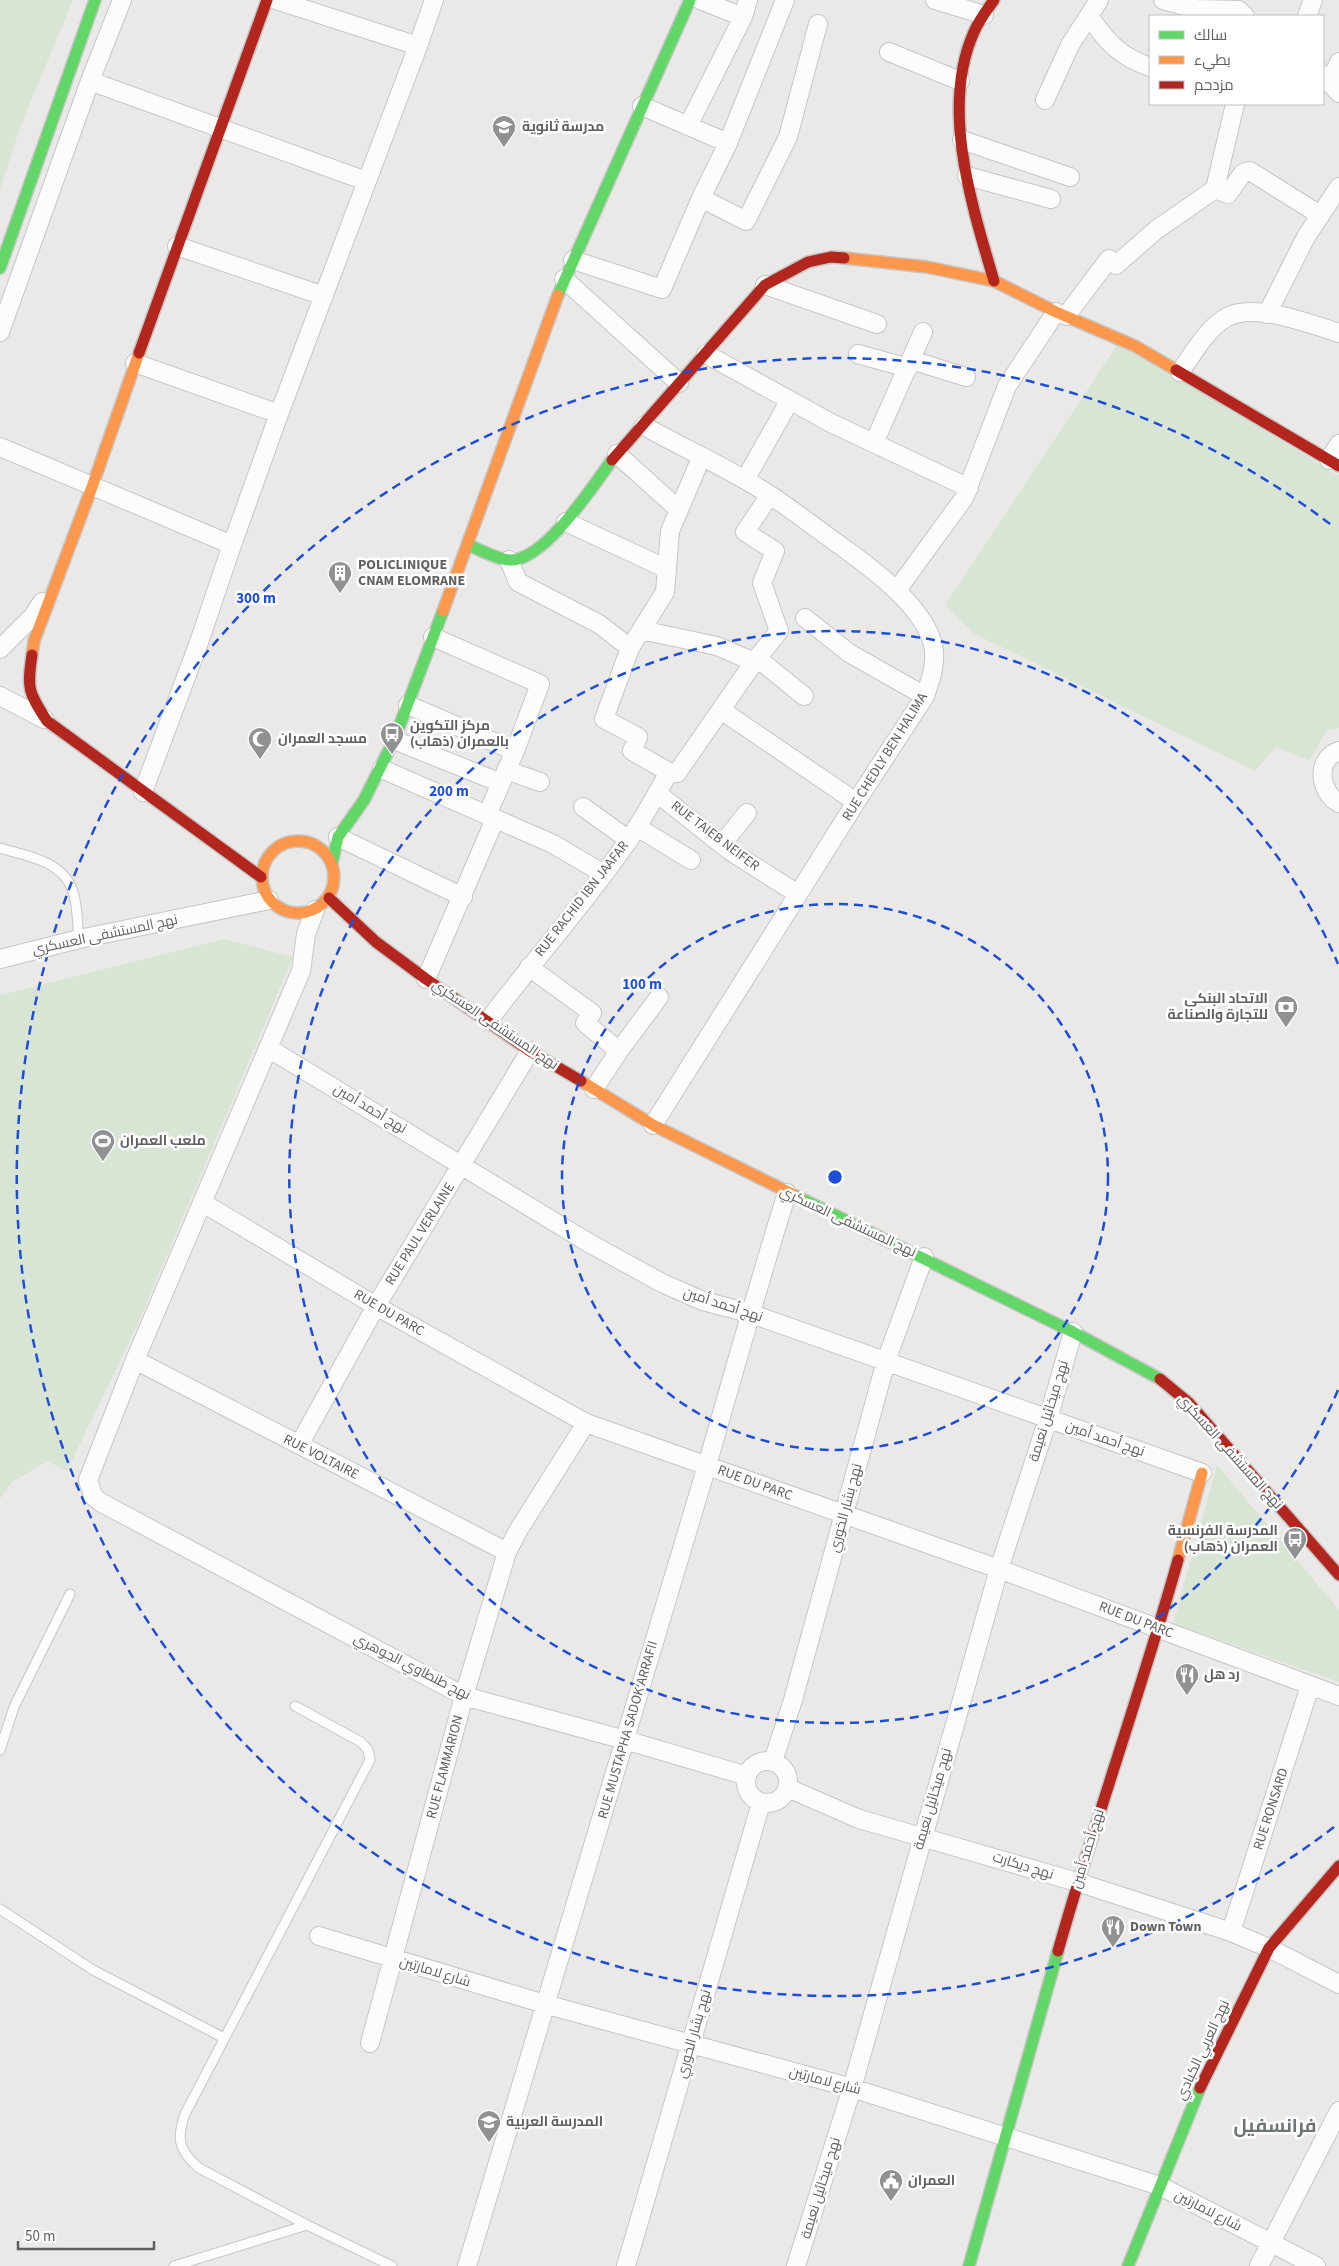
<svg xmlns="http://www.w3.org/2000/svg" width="1339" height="2266" viewBox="0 0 1339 2266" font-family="'Source Sans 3',Cairo,sans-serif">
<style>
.green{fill:#d8e5d4}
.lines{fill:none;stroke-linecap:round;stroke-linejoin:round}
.lane-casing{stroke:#c6c6c6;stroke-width:11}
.street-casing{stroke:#c6c6c6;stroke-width:20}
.fast-casing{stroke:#c5c6c6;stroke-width:14}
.slow-casing{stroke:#c5c6c6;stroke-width:14}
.jam-casing{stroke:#c5c6c6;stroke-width:14}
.lane{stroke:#fcfcfb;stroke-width:9}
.street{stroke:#fcfcfb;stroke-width:18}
.fast{stroke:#63d668;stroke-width:11}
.slow{stroke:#ff974d;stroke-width:11}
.jam{stroke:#b3261e;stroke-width:11}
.ring{fill:none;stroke:#1d4ed8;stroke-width:2.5;stroke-dasharray:9 6}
.labels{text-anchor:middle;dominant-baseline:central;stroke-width:5;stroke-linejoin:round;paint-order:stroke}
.poi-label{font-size:14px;font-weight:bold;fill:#5d6164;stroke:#fff;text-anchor:start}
.street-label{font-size:14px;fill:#5d6164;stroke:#fff}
.district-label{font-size:19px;font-weight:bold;fill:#6e7375;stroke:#fff}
.centre{fill:#1d4ed8;stroke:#fff;stroke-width:2.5}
.ring-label{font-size:15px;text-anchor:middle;font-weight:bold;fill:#1d4ed8;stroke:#fff;stroke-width:5;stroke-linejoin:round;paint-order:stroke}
</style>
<rect width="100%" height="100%" fill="#ebe9e7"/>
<path class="green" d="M 0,0 L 73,0 L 21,125 L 0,189 Z
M 1119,342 L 1339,476 L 1339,728 L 1326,731 L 1310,761 L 1276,747 L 1255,771 L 975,634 L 945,605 Z
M 224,939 L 293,957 L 136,1328 L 67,1471 L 47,1461 L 11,1483 L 0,1499 L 0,995 Z
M 1217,1465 L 1339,1610 L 1339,1682 L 1173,1624 Z"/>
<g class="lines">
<g class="lane-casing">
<path id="lane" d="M 0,848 C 26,856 61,860 72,889 C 78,903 77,923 79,939
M 295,1706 L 361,1742 L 368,1750 L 370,1760 L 185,2114 C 176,2139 179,2151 199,2168 L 307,2225 L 392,2266
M 0,1750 L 14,1707 L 70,1594
M 0,1909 L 93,1970 L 224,2038
M 174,2266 L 307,2225"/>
</g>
<g class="street-casing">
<path id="street" d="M 276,0 L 418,46
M 700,0 L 743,17
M 935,0 L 984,15
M 1163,0 L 1196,9 L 1239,10 L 1245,16
M 1089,16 C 1108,43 1119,56 1150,67
M 1307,16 L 1313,0
M 889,52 L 960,81
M 1323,75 L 1339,93
M 90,81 L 366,181
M 1330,81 L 1339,62
M 1045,100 L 1070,45 L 1099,0
M 1235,104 L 1215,189 L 1228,194 L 1243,173 L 1250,171 L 1320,215
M 642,106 L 728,143
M 688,126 L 743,17 L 748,0
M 962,140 L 1070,177
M 967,176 L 1051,199
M 701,198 L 746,221 L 788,137 L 818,24
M 177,246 L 324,296
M 573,260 L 662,289 L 701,198 L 728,143 L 785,0
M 564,279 L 679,383
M 765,285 L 877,324
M 1267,314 L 1306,237 L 1339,187
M 1066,316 L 1109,259 L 1116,265 L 1156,230 L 1215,189
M 0,332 L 90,81 L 122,0
M 706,354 L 831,423 L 969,488
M 858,354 L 908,368
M 911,360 L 966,377
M 135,363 L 279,414
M 1180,372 C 1193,354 1207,328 1227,317 C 1254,302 1311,324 1339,333
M 644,426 C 685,449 730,469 770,495 C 794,511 817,529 841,546 C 871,568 920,603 932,641 C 938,659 931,679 925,696 L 856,802 L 653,1125
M 874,443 L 923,332
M 0,447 L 232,545
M 617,454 L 678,509
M 701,458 L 670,531 L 665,592 L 630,648 L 604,719 L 638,737 L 632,751 L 669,772 L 677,773 L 754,662 L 779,631 L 762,583 L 775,551 L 745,532 L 770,495
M 1329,460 L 1339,444
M 745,480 L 790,400
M 566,522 L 667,569
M 509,560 L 518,582 L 599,624 L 630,648
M 897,590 L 964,498 L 1007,386 L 1056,312
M 805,618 L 849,653 L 925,696
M 641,630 L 717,646 L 754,662
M 433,637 L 540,684 L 515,751 L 487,815
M 0,649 L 33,616 L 42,602
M 757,658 L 804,696
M 0,696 L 44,719
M 408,705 L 515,751
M 721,710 L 856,802
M 394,740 L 501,783
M 1339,751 C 1315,759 1319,792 1339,803
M 382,769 L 553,844 L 604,874
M 506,770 L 540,782
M 143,792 L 198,645 L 232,545 L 279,414 L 418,46 L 434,0
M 657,793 L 730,851 L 798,894
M 583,807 L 629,840
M 637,827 L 691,860
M 338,837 L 463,897
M 722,844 L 747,813
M 315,910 L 306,934 L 301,971 L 135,1360 L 88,1480 L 93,1496 L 100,1502 L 464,1696 L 625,1740 L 747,1776
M 0,959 L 79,939 L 269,900
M 529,967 L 592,1013 L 585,1023 L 619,1051
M 426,979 L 495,819
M 488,1021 C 534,960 585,903 628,841 C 643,819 656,795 669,772
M 268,1048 L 589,1243 L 662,1283 L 703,1301 L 749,1313 L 1202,1473
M 594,1089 L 619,1051 L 659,997
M 203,1203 L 376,1306 L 586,1423 L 999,1569 L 1339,1696
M 135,1360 L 507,1552
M 299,1445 L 376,1306 L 530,1051
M746 1782a21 21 0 1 1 42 0a21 21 0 1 1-42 0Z
M 773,1761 L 793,1700 L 886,1361 L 924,1257
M 788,1788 L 859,1819 L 1077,1882 L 1231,1932 L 1269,1948 L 1339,1984
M 1231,1932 L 1310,1686
M 319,1936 L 548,2005 L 852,2088 L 1160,2186 L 1316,2266
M 370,2043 L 464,1696 L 507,1552 L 519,1529 L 586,1423
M 467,2266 C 548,2004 625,1741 703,1479 C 731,1383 757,1288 787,1193
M 626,2266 L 761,1803
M 796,2266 L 852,2088 L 999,1569 L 1048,1419 L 1073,1332
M 1259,2266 L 1339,2111"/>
</g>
<g class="fast-casing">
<path id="fast" d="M 0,268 L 95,0
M 558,295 L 690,0
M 468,545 C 481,550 498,560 511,560 C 545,560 593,486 612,460
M 332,863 L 338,837 L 364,800 L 394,740 L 443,611
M 800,1198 L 1073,1332 L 1160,1379
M 969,2266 L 1058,1951
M 1128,2266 L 1200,2088"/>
</g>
<g class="slow-casing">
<path id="slow" d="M 844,258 L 927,267 L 994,281 L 1056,312 L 1135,346 L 1176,370
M 443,611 L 558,295
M 32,655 L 34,641 L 92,487 L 139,353
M262 877a36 36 0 1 1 72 0a36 36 0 1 1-72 0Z
M 581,1081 L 653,1125 L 800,1198
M 1178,1560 L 1202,1473"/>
</g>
<g class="jam-casing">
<path id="jam" d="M 994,0 C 987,10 979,20 974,32 C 940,107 972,206 994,281
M 139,353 L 267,0
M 1176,370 L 1339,466
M 612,460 L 765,285 L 808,262 L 831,257 L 844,258
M 32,655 C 27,688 28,692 47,721 L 261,877
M 329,898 L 376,942 L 426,979 L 530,1051 L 581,1081
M 1160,1379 L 1189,1403 L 1339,1575
M 1058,1951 C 1095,1820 1141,1691 1178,1560
M 1200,2088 L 1269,1948 L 1339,1866"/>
</g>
<use href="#lane" class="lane"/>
<use href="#street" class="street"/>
<use href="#fast" class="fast"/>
<use href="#slow" class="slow"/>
<use href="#jam" class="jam"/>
</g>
<g class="ring">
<circle cx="835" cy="1177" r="273"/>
<path d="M1338 1390A546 546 0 1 1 1338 964"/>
<path d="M1334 1827A819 819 0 1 1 1334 527"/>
</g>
<defs>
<g id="school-pin" transform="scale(1.25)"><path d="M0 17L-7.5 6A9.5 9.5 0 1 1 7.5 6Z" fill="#8f9192" stroke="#fff"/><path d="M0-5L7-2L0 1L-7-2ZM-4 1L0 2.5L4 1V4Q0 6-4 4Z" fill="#fff"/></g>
<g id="building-pin" transform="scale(1.25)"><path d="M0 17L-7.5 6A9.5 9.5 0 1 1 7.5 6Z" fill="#8f9192" stroke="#fff"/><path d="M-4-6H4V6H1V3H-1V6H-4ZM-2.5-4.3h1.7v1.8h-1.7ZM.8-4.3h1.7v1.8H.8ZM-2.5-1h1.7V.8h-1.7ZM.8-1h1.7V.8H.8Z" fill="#fff"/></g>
<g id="bus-pin" transform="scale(1.25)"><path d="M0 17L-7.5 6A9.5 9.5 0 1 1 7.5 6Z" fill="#8f9192" stroke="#fff"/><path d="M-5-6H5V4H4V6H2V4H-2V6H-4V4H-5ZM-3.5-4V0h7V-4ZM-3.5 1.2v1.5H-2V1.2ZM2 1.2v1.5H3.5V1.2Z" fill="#fff"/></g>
<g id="mosque-pin" transform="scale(1.25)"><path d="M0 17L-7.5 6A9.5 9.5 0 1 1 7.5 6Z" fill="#8f9192" stroke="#fff"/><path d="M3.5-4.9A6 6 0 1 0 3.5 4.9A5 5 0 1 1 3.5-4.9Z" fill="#fff"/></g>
<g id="bank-pin" transform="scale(1.25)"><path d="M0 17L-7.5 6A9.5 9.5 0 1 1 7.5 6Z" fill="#8f9192" stroke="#fff"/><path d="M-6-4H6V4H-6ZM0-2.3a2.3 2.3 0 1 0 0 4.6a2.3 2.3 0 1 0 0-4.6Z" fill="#fff"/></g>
<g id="stadium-pin" transform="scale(1.25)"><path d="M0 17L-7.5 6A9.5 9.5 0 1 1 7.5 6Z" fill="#8f9192" stroke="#fff"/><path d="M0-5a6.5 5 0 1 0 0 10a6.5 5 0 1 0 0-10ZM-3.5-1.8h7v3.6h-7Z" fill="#fff"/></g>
<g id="restaurant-pin" transform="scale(1.25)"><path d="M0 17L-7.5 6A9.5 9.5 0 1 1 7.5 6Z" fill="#8f9192" stroke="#fff"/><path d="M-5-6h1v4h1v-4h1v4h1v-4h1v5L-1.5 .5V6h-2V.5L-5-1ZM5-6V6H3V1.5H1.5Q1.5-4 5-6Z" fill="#fff"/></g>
<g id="civic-pin" transform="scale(1.25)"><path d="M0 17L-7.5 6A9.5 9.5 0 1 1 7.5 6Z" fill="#8f9192" stroke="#fff"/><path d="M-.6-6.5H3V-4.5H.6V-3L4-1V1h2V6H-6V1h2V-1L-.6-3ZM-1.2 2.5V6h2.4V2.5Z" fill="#fff"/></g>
</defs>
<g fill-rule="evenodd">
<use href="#school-pin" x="504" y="127"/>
<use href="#building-pin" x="340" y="573"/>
<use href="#bus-pin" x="392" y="734"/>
<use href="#mosque-pin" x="260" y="739"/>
<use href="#bank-pin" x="1286" y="1007"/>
<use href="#stadium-pin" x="103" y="1141"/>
<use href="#bus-pin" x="1295" y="1539"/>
<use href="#restaurant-pin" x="1187" y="1675"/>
<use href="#restaurant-pin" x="1113" y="1927"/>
<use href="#school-pin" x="489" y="2122"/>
<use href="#civic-pin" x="891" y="2181"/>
</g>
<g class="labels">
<g class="poi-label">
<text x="522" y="127">مدرسة ثانوية</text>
<text x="358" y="565">POLICLINIQUE<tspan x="358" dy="16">CNAM ELOMRANE</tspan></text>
<text x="410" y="726">مركز التكوين<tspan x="410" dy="16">بالعمران (ذهاب)</tspan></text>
<text x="278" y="739">مسجد العمران</text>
<text x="1268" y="999" text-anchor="end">الاتحاد البنكي<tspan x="1268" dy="16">للتجارة والصناعة</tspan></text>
<text x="120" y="1141">ملعب العمران</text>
<text x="1278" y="1531" text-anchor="end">المدرسة الفرنسية<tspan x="1278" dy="16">العمران (ذهاب)</tspan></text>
<text x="1204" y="1675">رد هل</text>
<text x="1130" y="1927">Down Town</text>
<text x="506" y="2122">المدرسة العربية</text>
<text x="908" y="2181">العمران</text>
</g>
<g class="street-label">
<text transform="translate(885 757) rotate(-58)">RUE CHEDLY BEN HALIMA</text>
<text transform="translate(715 836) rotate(37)">RUE TAIEB NEIFER</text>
<text transform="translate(582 899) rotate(-52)">RUE RACHID IBN JAAFAR</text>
<text transform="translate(105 935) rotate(-12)">نهج المستشفى العسكري</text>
<text transform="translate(495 1025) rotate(34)">نهج المستشفى العسكري</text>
<text transform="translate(370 1109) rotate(31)">نهج أحمد أمين</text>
<text transform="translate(848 1222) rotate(25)">نهج المستشفى العسكري</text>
<text transform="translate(420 1234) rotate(-58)">RUE PAUL VERLAINE</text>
<text transform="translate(723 1305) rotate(18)">نهج أحمد أمين</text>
<text transform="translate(389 1313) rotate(30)">RUE DU PARC</text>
<text transform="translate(1049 1411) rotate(-73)">نهج ميخائيل نعيمة</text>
<text transform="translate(1105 1439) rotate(19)">نهج أحمد أمين</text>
<text transform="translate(1230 1452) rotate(48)">نهج المستشفى العسكري</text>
<text transform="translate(321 1457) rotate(27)">RUE VOLTAIRE</text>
<text transform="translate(755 1483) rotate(20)">RUE DU PARC</text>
<text transform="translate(846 1508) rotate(-75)">نهج بشار الخوري</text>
<text transform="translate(1136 1620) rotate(21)">RUE DU PARC</text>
<text transform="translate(412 1667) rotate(27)">نهج طنطاوي الجوهري</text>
<text transform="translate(628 1730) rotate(-74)">RUE MUSTAPHA SADOK ARRAFII</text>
<text transform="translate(445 1767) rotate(-75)">RUE FLAMMARION</text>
<text transform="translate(933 1799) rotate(-74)">نهج ميخائيل نعيمة</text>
<text transform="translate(1271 1809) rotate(-72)">RUE RONSARD</text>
<text transform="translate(1088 1849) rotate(-73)">نهج أحمد أمين</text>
<text transform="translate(1023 1866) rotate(17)">نهج ديكارت</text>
<text transform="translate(435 1972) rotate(17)">شارع لامارتين</text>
<text transform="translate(694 2034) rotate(-74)">نهج بشار الخوري</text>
<text transform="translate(1203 2050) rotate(-65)">نهج العربي الكبادي</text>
<text transform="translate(825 2081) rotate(15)">شارع لامارتين</text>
<text transform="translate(821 2188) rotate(-73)">نهج ميخائيل نعيمة</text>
<text transform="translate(1208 2211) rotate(27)">شارع لامارتين</text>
</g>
<g class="district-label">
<text x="1275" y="2126">فرانسفيل</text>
</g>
</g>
<circle cx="835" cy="1177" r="8" class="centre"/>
<g class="ring-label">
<text x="256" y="603">300 m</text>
<text x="449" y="796">200 m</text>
<text x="642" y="989">100 m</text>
</g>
<rect x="1149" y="15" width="175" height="90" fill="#ffffff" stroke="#bec0c1"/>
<rect x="1159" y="31" width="25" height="8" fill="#63d668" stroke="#bec0c1"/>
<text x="1194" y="40" font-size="15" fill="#5d6164">سالك</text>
<rect x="1159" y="56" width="25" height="8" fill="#ff974d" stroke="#bec0c1"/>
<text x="1194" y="65" font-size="15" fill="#5d6164">بطيء</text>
<rect x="1159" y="81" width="25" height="8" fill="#b3261e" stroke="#bec0c1"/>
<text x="1194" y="90" font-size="15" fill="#5d6164">مزدحم</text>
<path d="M18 2241v8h136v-8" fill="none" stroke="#5d6164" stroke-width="2.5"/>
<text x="25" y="2241" font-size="15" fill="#5d6164" stroke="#ffffff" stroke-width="4" paint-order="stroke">50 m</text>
</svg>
